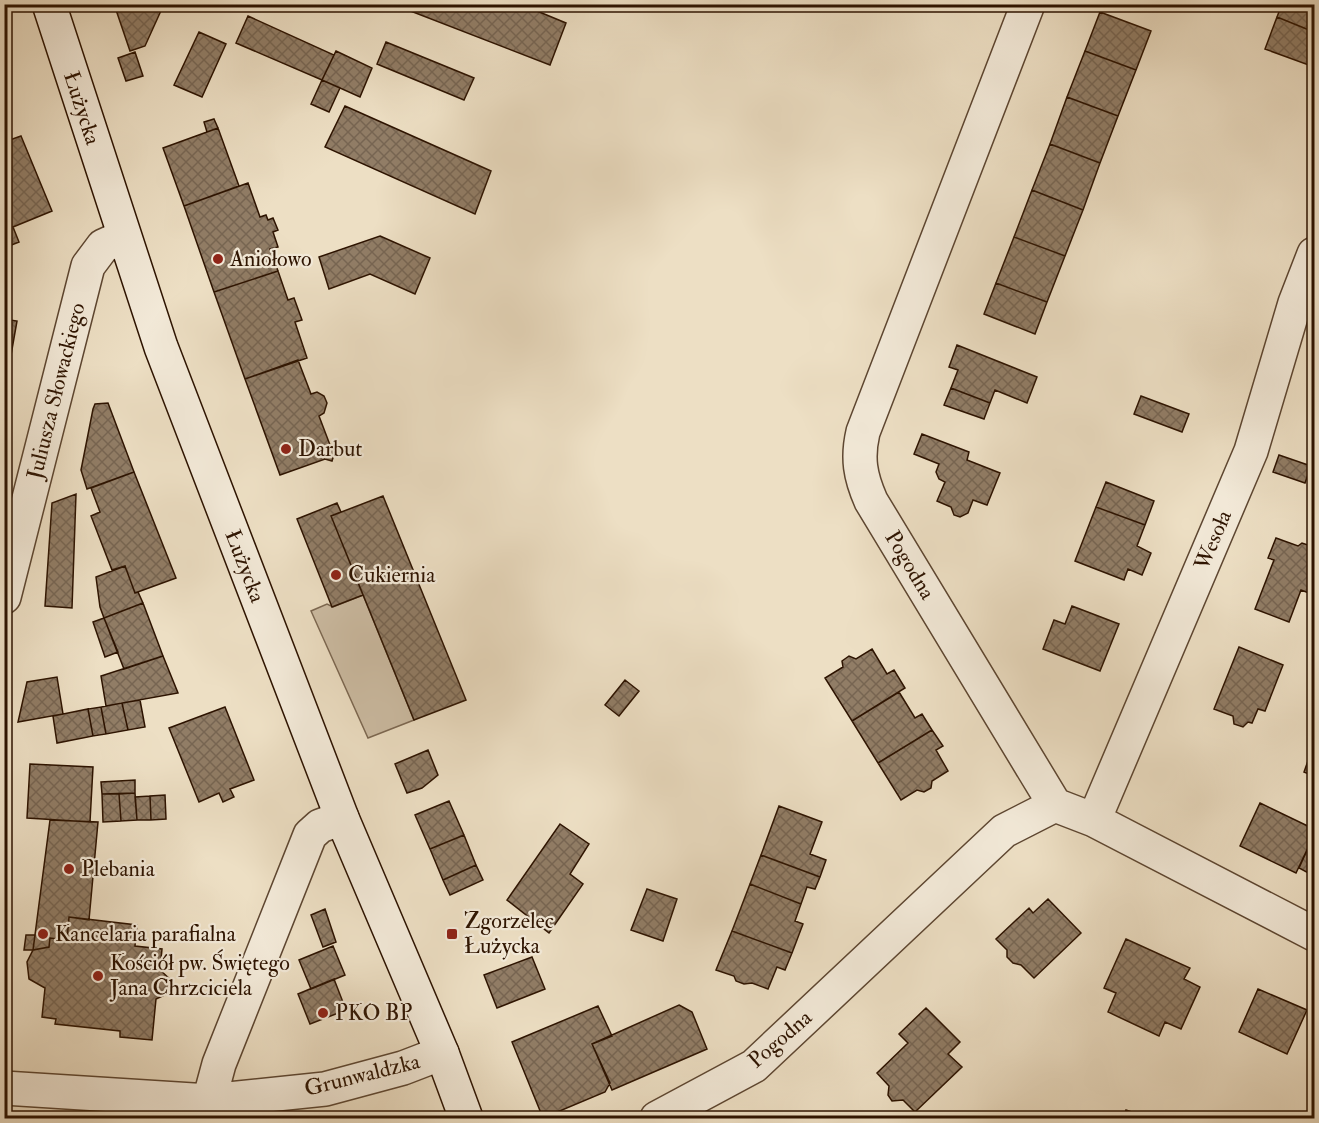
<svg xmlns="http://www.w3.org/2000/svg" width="1319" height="1123" viewBox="0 0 1319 1123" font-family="'IM FELL Double Pica',serif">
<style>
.grass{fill:#ccbca3;stroke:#7c6852;stroke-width:1.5}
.building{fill:url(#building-cross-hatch);stroke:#2d1300;stroke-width:1.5}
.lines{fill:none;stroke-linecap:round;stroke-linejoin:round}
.minor-casing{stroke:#5d4631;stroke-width:36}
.secondary-casing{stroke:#2d1300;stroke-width:36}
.minor{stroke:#f3ead9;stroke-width:33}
.secondary{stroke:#f3ead9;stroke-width:33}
.poi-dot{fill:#8f2418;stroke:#f3ead9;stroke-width:2}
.labels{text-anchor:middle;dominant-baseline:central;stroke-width:4.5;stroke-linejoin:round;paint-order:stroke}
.street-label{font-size:22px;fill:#2d1300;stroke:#f3ead9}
.poi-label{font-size:22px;fill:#2d1300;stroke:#f3ead9;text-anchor:start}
</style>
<defs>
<pattern id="building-cross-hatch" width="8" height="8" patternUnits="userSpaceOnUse" patternTransform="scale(1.5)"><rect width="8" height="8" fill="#917d66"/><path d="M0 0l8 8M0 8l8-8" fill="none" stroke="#776552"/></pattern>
</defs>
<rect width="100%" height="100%" fill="#eddfc4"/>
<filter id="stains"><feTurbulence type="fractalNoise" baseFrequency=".00333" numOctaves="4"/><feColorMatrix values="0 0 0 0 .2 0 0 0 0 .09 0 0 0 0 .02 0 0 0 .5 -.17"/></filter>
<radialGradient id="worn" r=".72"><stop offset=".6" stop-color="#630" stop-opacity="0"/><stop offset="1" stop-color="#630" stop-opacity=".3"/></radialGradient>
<path class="grass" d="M 363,595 L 414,720 L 368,738 L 311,611 L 327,604 L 333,607 Z"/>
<path class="building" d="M 114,4 L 164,4 L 145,46 L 130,51 Z
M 520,4 L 566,23 L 550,65 L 395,5 Z
M 1282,4 L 1314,4 L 1314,32 L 1277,17 Z
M 1100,12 L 1151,31 L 1136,70 L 1085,51 Z
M 248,16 L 334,55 L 322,80 L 236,43 Z
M 1277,17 L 1314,32 L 1314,67 L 1265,49 Z
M 199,32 L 226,44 L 202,97 L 174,85 Z
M 386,42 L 474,78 L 464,100 L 377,64 Z
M 336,51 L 372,68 L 360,97 L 322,80 Z
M 1085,51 L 1136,70 L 1118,116 L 1067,97 Z
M 135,52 L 143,76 L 126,81 L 118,58 Z
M 322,80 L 340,88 L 329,112 L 311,104 Z
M 1067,97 L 1118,116 L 1100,163 L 1050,144 Z
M 345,106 L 491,171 L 475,214 L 325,147 Z
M 214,119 L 218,128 L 207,132 L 204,122 Z
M 218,128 L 239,186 L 184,206 L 163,148 Z
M 21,136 L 52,211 L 13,227 L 19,242 L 4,248 L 4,142 Z
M 1050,144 L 1100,163 L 1083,210 L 1032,190 Z
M 248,183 L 260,217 L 266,215 L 268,220 L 273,218 L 278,230 L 273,232 L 278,247 L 270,249 L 278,271 L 214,292 L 184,206 Z
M 1032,190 L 1083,210 L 1065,256 L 1014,237 Z
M 380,236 L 430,258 L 415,294 L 370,274 L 329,289 L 319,257 Z
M 1014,237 L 1065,256 L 1047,302 L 996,283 Z
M 278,271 L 288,300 L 294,298 L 302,320 L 295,322 L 307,358 L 245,379 L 214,292 Z
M 996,283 L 1047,302 L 1035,334 L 984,314 Z
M 4,319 L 17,321 L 8,372 L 4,371 Z
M 957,345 L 1037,377 L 1027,403 L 995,390 L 990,403 L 951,388 L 958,370 L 949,367 Z
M 298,360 L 311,394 L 317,392 L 324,396 L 327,403 L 324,413 L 319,416 L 330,445 L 336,448 L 332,461 L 325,459 L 280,475 L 245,379 Z
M 951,388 L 990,403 L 984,419 L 944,405 Z
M 1141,396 L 1189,414 L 1182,432 L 1134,414 Z
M 108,403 L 134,472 L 87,489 L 81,470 L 93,409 L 95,404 Z
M 922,434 L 969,452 L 967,460 L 1000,473 L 987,505 L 973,500 L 968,513 L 960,517 L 954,515 L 951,507 L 937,501 L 945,482 L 939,479 L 936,472 L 939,464 L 914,454 Z
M 1279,455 L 1311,466 L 1305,483 L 1273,472 Z
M 134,472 L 176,578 L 135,593 L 125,566 L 112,570 L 91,516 L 100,512 L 91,488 Z
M 1106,482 L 1154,501 L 1145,525 L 1096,507 Z
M 76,494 L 72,608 L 45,606 L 52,503 Z
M 383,496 L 466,700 L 414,720 L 331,516 Z
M 337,503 L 341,512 L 331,516 L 363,595 L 332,607 L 297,519 Z
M 1096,507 L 1145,525 L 1137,546 L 1151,553 L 1142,575 L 1128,569 L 1124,580 L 1075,561 Z
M 1276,538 L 1298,546 L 1302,543 L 1314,547 L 1314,595 L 1301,590 L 1289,622 L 1255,609 L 1274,560 L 1268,558 Z
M 125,566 L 135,593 L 138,592 L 143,603 L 104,618 L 100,607 L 96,577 Z
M 143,603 L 163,656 L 124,669 L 104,618 Z
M 1072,606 L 1119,624 L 1100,671 L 1043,649 L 1054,620 L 1065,624 Z
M 104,618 L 118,652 L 105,657 L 93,622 Z
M 1239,647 L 1283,665 L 1265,711 L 1258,709 L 1252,723 L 1248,722 L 1243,727 L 1234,724 L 1233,716 L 1214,709 Z
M 872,649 L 887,674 L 894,670 L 905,688 L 852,721 L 825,678 L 843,667 L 842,661 L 849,656 L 856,659 Z
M 163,656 L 178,693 L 106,706 L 101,676 Z
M 57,677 L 63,714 L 18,722 L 27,682 Z
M 625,680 L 639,691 L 619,716 L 605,705 Z
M 899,692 L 915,718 L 922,714 L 932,730 L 878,763 L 852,721 Z
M 140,700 L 145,727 L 128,730 L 122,703 Z
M 122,703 L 128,730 L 106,734 L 101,707 Z
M 101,707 L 106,734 L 93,736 L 88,709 Z
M 225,707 L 254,780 L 230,789 L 234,797 L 223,802 L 219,793 L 199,802 L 169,728 Z
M 88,709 L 93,736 L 57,743 L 53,716 Z
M 932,730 L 943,746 L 936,750 L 948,771 L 932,781 L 931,788 L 924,792 L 917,790 L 901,800 L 878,763 Z
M 1314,744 L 1314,776 L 1304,772 Z
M 428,750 L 438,775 L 422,788 L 407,793 L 395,764 Z
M 30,764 L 93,767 L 90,822 L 27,818 Z
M 135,780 L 135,793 L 102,794 L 101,782 Z
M 135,793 L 137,820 L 121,821 L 119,794 Z
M 102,794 L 119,794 L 121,821 L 103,822 Z
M 165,795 L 166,819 L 151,820 L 150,796 Z
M 150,796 L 151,820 L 137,820 L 135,797 Z
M 449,801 L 464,835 L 430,849 L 415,815 Z
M 1260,803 L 1314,829 L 1314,835 L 1296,873 L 1240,846 Z
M 779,806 L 822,822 L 810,854 L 826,860 L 820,877 L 761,855 Z
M 50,820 L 98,822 L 89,920 L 69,917 L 67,940 L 50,938 L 49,947 L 33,950 Z
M 560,824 L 589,844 L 570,874 L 583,884 L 549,933 L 507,900 Z
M 464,835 L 476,865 L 443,880 L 430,849 Z
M 1314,835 L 1314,876 L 1299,868 Z
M 761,855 L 820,877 L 815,889 L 807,887 L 801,904 L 750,884 Z
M 476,865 L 483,880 L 450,895 L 443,880 Z
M 750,884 L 801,904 L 795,921 L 803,924 L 792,953 L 732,931 Z
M 647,889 L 677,899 L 663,941 L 631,930 Z
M 1048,899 L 1081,933 L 1034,978 L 1021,965 L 1013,963 L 1007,957 L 1007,950 L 996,939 L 1029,908 L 1033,913 Z
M 325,909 L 336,942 L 323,947 L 311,915 Z
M 69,917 L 137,925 L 135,946 L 162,949 L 160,970 L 172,981 L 171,992 L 156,999 L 152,1040 L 120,1037 L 120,1031 L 55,1024 L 56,1019 L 42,1017 L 45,988 L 29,979 L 27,962 L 33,950 L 49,947 L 50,938 L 67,940 Z
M 732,931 L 792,953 L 785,970 L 777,967 L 768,989 L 752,983 L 744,984 L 736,981 L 734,976 L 716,970 Z
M 26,935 L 35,935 L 33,950 L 24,950 Z
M 1126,939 L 1190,968 L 1184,979 L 1200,987 L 1181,1029 L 1165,1022 L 1159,1036 L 1108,1012 L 1116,993 L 1104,988 Z
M 333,946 L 345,975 L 311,989 L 299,960 Z
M 532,957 L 545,989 L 497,1008 L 484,975 Z
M 334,979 L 346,1010 L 310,1024 L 298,994 Z
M 1258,989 L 1307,1010 L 1287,1054 L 1239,1032 Z
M 679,1005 L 692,1012 L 707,1049 L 612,1090 L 592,1044 Z
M 598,1006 L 612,1036 L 592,1044 L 610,1083 L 605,1092 L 543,1118 L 512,1042 Z
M 926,1008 L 960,1042 L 948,1054 L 962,1067 L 915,1112 L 903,1100 L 892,1101 L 888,1095 L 889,1086 L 877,1073 L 908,1043 L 899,1034 Z
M 1126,1110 L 1149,1118 L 1123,1118 Z"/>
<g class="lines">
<g class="minor-casing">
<path id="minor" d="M 1028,4 L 863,432 C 857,458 860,476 871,501 L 1055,805 L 1094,820 L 1314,934
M 4,597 L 88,266 L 103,246 L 123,237
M 1094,820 L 1251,451 L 1295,303 L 1314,254
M 4,1088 L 209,1101 L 325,1089 L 403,1068 L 442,1053
M 209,1101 L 219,1064 L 310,835 L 320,826 L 342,818
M 657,1118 L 754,1066 L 1004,831 L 1055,805"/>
</g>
<g class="secondary-casing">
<path id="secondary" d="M 49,4 L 161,347 L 342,818 L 442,1053 L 466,1118"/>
</g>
<use href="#minor" class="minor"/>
<use href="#secondary" class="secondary"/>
</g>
<g class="poi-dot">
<circle cx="218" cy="259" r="6"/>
<circle cx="286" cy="449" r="6"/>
<circle cx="336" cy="575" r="6"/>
<circle cx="69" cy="869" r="6"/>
<circle cx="43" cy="934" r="6"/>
<rect x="446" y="928" width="12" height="12" rx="3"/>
<circle cx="98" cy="976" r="6"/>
<circle cx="323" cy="1013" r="6"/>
</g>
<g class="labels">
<g class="street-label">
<text transform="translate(82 108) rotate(72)">Łużycka</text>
<text transform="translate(56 391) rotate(-76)">Juliusza Słowackiego</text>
<text transform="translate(1213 540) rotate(-67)">Wesoła</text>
<text transform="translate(910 565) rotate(59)">Pogodna</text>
<text transform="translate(245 566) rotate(69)">Łużycka</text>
<text transform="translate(780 1039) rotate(-41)">Pogodna</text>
<text transform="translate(362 1075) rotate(-14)">Grunwaldzka</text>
</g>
<g class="poi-label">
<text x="230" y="259">Aniołowo</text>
<text x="298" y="449">Darbut</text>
<text x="348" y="575">Cukiernia</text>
<text x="81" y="869">Plebania</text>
<text x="464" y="921">Zgorzelec<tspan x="464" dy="25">Łużycka</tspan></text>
<text x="55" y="934">Kancelaria parafialna</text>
<text x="110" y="963">Kościół pw. Świętego<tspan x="110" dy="25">Jana Chrzciciela</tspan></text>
<text x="335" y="1013">PKO BP</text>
</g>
</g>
<rect width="1319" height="1123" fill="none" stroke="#eddfc4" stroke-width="24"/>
<rect x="6" y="6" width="1307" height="1111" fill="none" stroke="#2d1300" stroke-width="3"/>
<rect x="12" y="12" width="1295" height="1099" fill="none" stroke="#2d1300" stroke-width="1.5"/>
<rect width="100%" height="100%" filter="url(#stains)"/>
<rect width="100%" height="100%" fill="url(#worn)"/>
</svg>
